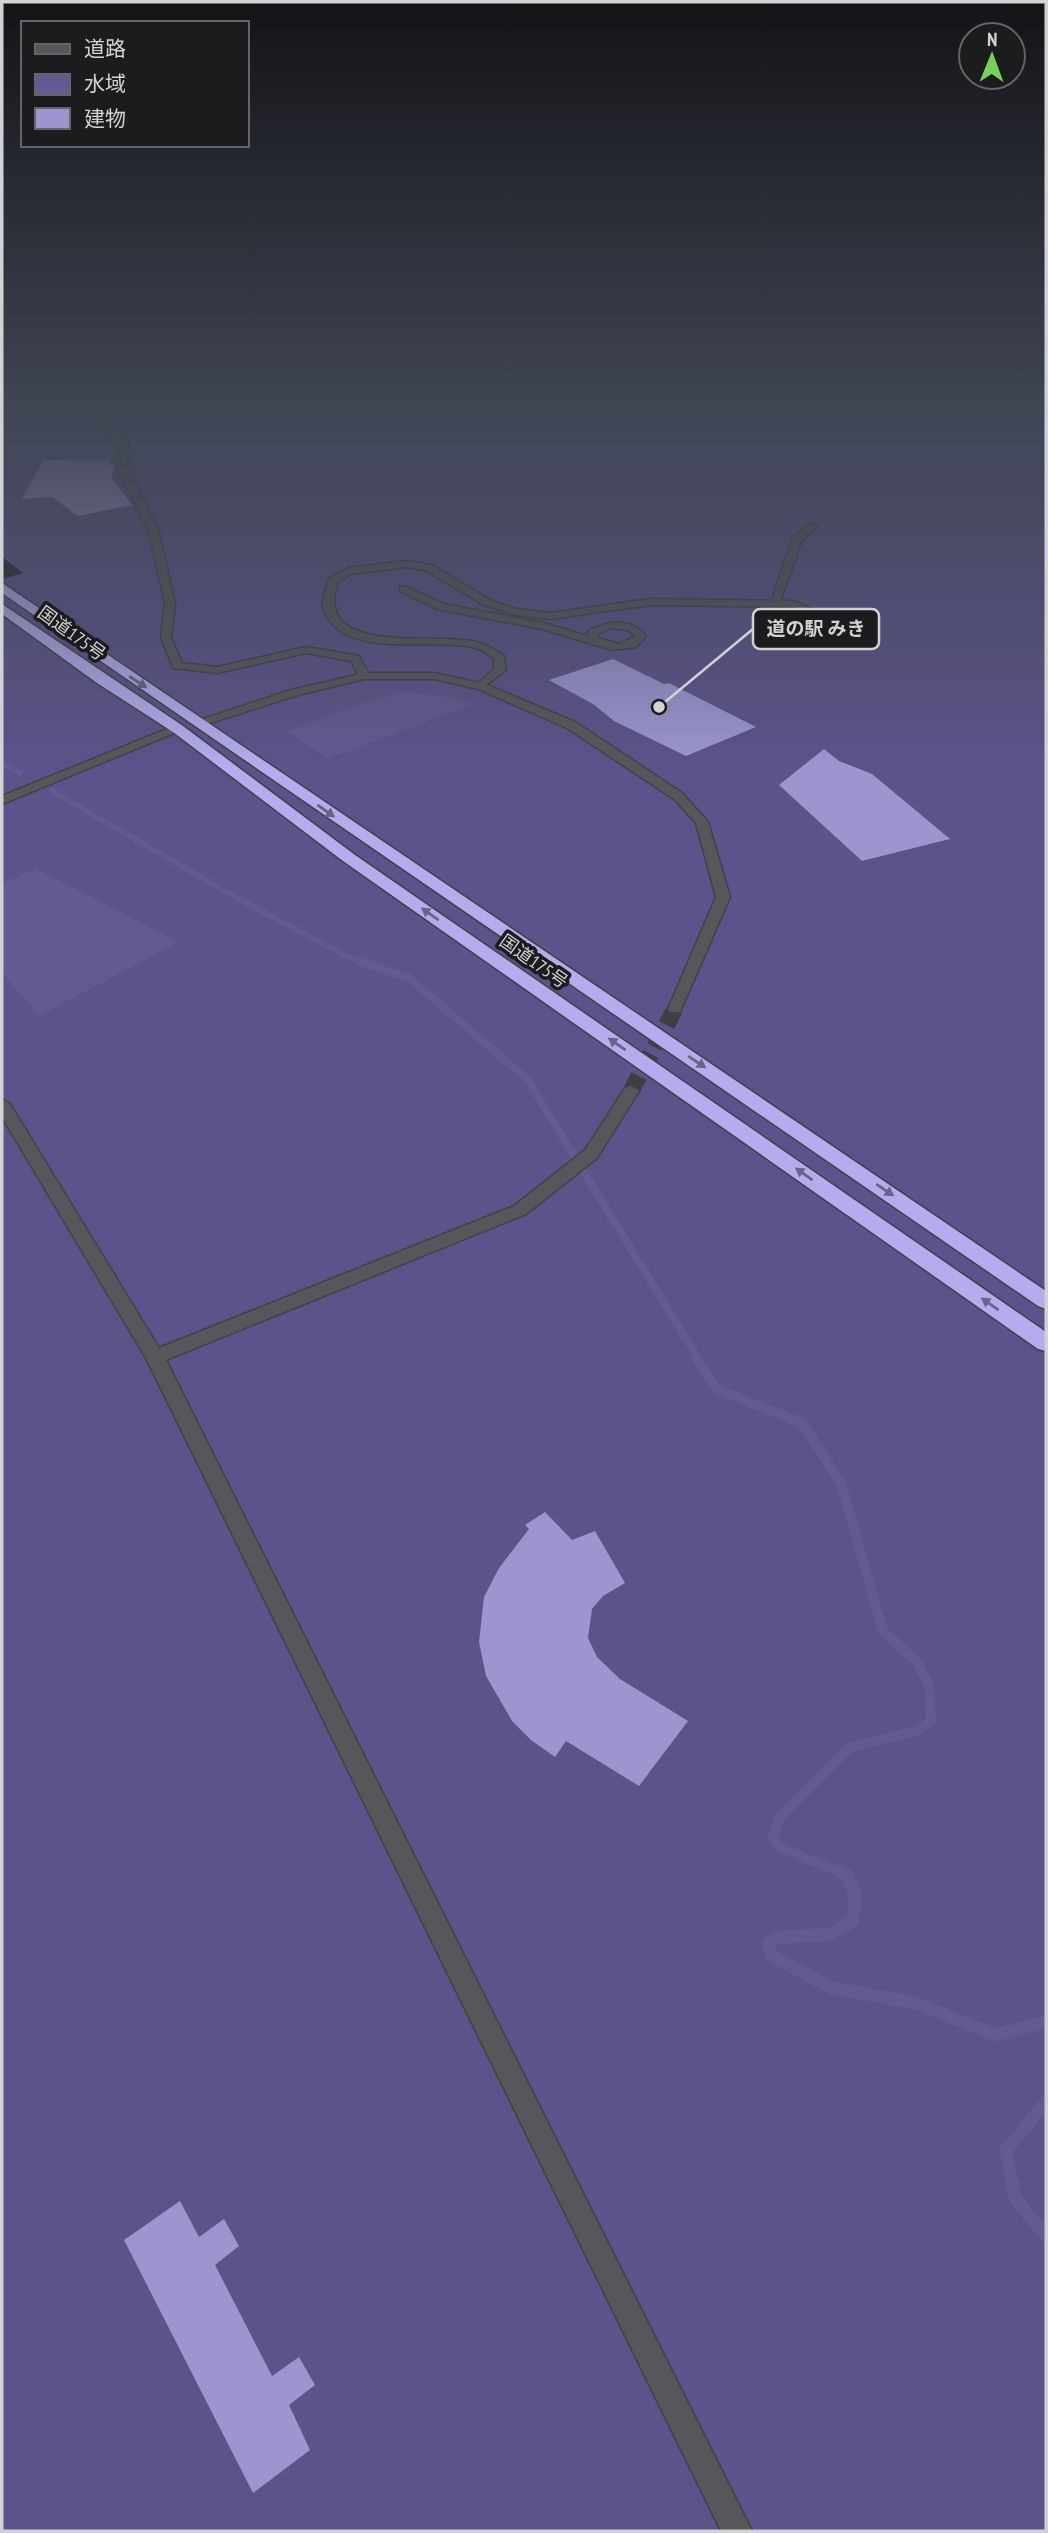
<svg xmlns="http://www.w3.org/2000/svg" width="1048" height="2533" viewBox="0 0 1048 2533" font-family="'PT Sans Narrow','Noto Sans JP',sans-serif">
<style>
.forest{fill:#5b5389}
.water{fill:#625a91}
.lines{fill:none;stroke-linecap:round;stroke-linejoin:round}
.stream-far3{stroke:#625a91;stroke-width:6}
.stream-far2{stroke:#625a91;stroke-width:8}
.stream-far1{stroke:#625a91;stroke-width:10}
.stream{stroke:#625a91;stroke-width:13}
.building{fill:#9c95d0}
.secondary-tunnel{stroke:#3f3f43;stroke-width:17;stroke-dasharray:17 8;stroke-linecap:butt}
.lane-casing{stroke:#424144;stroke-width:3}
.street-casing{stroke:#424144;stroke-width:3}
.secondary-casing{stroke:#424144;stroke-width:3}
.highway-casing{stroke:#424144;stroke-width:3}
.lane{fill:#57575b;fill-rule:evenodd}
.street{fill:#57575b;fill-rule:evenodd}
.secondary{fill:#57575b;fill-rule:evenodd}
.highway{fill:#b4acee;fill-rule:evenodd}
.oneway{fill:#686486}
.labels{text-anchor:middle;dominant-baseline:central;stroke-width:7;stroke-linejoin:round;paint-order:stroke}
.street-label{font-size:18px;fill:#d2d2d4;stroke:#1c1c1f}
.leader{fill:none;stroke:#d2d2d4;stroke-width:2.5}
.callout-dot{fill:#d2d2d4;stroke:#1c1c1f;stroke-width:2.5}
.callout{fill:#1c1c1f;stroke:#d2d2d4;stroke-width:2.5}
.callout-label{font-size:19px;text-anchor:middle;font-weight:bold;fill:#d2d2d4}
</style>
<rect width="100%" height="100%" fill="#252529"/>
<path class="forest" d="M 2,413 L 1046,413 L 1046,2531 L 2,2531 L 2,579 L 23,573 L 2,557 Z"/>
<path class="water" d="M 397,692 L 448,697 L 473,704 L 327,759 L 287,731 Z
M 35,868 L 179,942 L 39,1016 L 2,973 L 2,884 Z"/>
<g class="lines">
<path class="stream-far3" d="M 2,763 L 20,773
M 52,791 L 237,898 L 346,956 L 364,962"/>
<path class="stream-far2" d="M 359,961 L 409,978 L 527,1079 L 699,1360"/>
<path class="stream-far1" d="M 697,1359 L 716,1389 L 802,1423 L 841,1483 L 883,1631 L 917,1662 L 929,1686 L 931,1722 L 913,1732 L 850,1747 L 779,1818 L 773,1838 L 779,1847 L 842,1873"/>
<path class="stream" d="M 838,1871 L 847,1875 L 855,1894 L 853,1921 L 830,1934 L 775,1938 L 768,1944 L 772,1956 L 832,1988 L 916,2003 L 995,2035 L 1046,2022
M 1046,2102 L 1006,2150 L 1015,2198 L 1046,2236"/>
</g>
<path class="building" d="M 110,459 L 108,465 L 114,465 L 114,468 L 111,478 L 132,505 L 78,516 L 52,497 L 22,499 L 43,460 Z
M 613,659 L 664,684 L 669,683 L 756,727 L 686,756 L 614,721 L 593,704 L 549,680 Z
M 824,749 L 839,761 L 872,774 L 950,839 L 862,861 L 779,785 Z
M 545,1512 L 572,1540 L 595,1531 L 625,1583 L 603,1596 L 592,1609 L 588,1638 L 597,1657 L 620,1679 L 688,1721 L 639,1786 L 566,1741 L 555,1757 L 531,1740 L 512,1721 L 486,1676 L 479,1642 L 484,1597 L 499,1568 L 529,1529 L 525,1525 Z
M 180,2201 L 199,2237 L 224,2219 L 239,2246 L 215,2265 L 272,2376 L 299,2357 L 315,2385 L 289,2405 L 310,2450 L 253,2493 L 124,2240 Z"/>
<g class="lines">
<path class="secondary-tunnel" d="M 631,1091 L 675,1009"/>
<g class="lane-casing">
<path id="lane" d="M 406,561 L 432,565 L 492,601 L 517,609 L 550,613 L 650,599 L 795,601 L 815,611 L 812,626 L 807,629 L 802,626 L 804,612 L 793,607 L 650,605 L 550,619 L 516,615 L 484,605 L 425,570 L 406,567 L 351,574 L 338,582 C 312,653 425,635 464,640 C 480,641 491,647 504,656 L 506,670 L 481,689 L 475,686 L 494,669 L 494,659 C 489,655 483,650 476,648 C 433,636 335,664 322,603 L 329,578 L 348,568 Z
M 404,586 L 444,604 L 544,623 L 587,636 L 588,631 C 609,621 630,617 646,636 L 636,647 L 612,650 L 542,629 L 437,609 L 400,591 L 400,587 ZM 611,628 L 628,630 L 635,636 L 619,644 L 599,638 L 598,634 Z"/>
</g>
<g class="street-casing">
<path id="street" d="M 64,413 L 100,417 L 129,442 L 126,466 L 159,532 L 175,604 L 171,637 L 182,663 L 217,667 L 306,647 L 359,656 L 370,676 L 368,678 L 360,678 L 351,661 L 306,653 L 217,673 L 173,668 L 161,637 L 165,604 L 149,532 L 116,466 L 120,443 L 94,421 Z
M 809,524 L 817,526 L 802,540 L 779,604 L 770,606 L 792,539 Z"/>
</g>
<g class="secondary-casing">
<path id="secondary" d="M 364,673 L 435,673 L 485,684 L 575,722 L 682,793 L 708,822 L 730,897 L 680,1012 L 670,1012 L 668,1009 L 716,897 L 696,823 L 674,799 L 567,728 L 478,689 L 435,679 L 364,679 L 298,695 L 204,725 L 194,722 L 291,690 Z
M 174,726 L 184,729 L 2,804 L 2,796 Z
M 631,1086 L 639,1091 L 597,1158 L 526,1214 L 166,1360 L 752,2531 L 721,2531 L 146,1358 L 2,1117 L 2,1099 L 10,1104 L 159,1348 L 514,1206 L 585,1150 L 625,1088 Z"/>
</g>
<g class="highway-casing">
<path id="highway" d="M 2,583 L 1046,1291 L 1046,1309 L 1038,1306 L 2,593 Z
M 2,604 L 183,726 L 355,855 L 1046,1332 L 1046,1351 L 1038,1349 L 343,861 L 173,732 L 97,683 L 2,614 Z"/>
</g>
<use href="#lane" class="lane"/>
<use href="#street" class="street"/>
<use href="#secondary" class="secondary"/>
<use href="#highway" class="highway"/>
</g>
<defs><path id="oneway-solid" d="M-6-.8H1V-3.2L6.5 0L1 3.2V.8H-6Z" transform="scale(1.75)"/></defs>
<g class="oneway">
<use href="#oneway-solid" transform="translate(138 682) rotate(33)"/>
<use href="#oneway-solid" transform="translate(326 811) rotate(35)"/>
<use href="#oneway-solid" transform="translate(430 914) rotate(-145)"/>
<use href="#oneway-solid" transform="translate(617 1044) rotate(-145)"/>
<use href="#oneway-solid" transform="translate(697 1062) rotate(34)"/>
<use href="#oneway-solid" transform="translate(804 1174) rotate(-145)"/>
<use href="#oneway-solid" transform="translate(885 1190) rotate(34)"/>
<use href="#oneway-solid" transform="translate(990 1304) rotate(-145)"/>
</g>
<linearGradient id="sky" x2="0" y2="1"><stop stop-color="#141417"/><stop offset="0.54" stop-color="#404654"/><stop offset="1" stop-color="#404654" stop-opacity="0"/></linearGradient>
<rect width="1048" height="767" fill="url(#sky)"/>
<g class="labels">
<g class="street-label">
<text transform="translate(72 633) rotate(36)">国道175号</text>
<text transform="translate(534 961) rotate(35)">国道175号</text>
</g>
</g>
<path class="leader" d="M659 707L753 629"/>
<circle class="callout-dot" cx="659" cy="707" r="7"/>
<rect class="callout" x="753" y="609" width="126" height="40" rx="7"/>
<g class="callout-label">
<text x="816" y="635">道の駅 みき</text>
</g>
<rect width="1048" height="2533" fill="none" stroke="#d2d2d4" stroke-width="7"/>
<rect x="21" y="21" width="228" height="126" fill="#1c1c1f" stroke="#656567" stroke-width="2"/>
<rect x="35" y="44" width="35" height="10" fill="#57575b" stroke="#656567" stroke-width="2"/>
<text x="84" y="56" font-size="21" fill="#d2d2d4">道路</text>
<rect x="35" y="74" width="35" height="21" fill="#625a91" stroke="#656567" stroke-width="2"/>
<text x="84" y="91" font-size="21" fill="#d2d2d4">水域</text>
<rect x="35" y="108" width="35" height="21" fill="#9c95d0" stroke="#656567" stroke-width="2"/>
<text x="84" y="126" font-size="21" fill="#d2d2d4">建物</text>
<g transform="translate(992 56) rotate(1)"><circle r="33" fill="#1c1c1f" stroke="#656567" stroke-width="2"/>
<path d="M0-5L12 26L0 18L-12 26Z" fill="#74d25c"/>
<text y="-10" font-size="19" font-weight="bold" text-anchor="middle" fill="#d2d2d4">N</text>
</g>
</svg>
